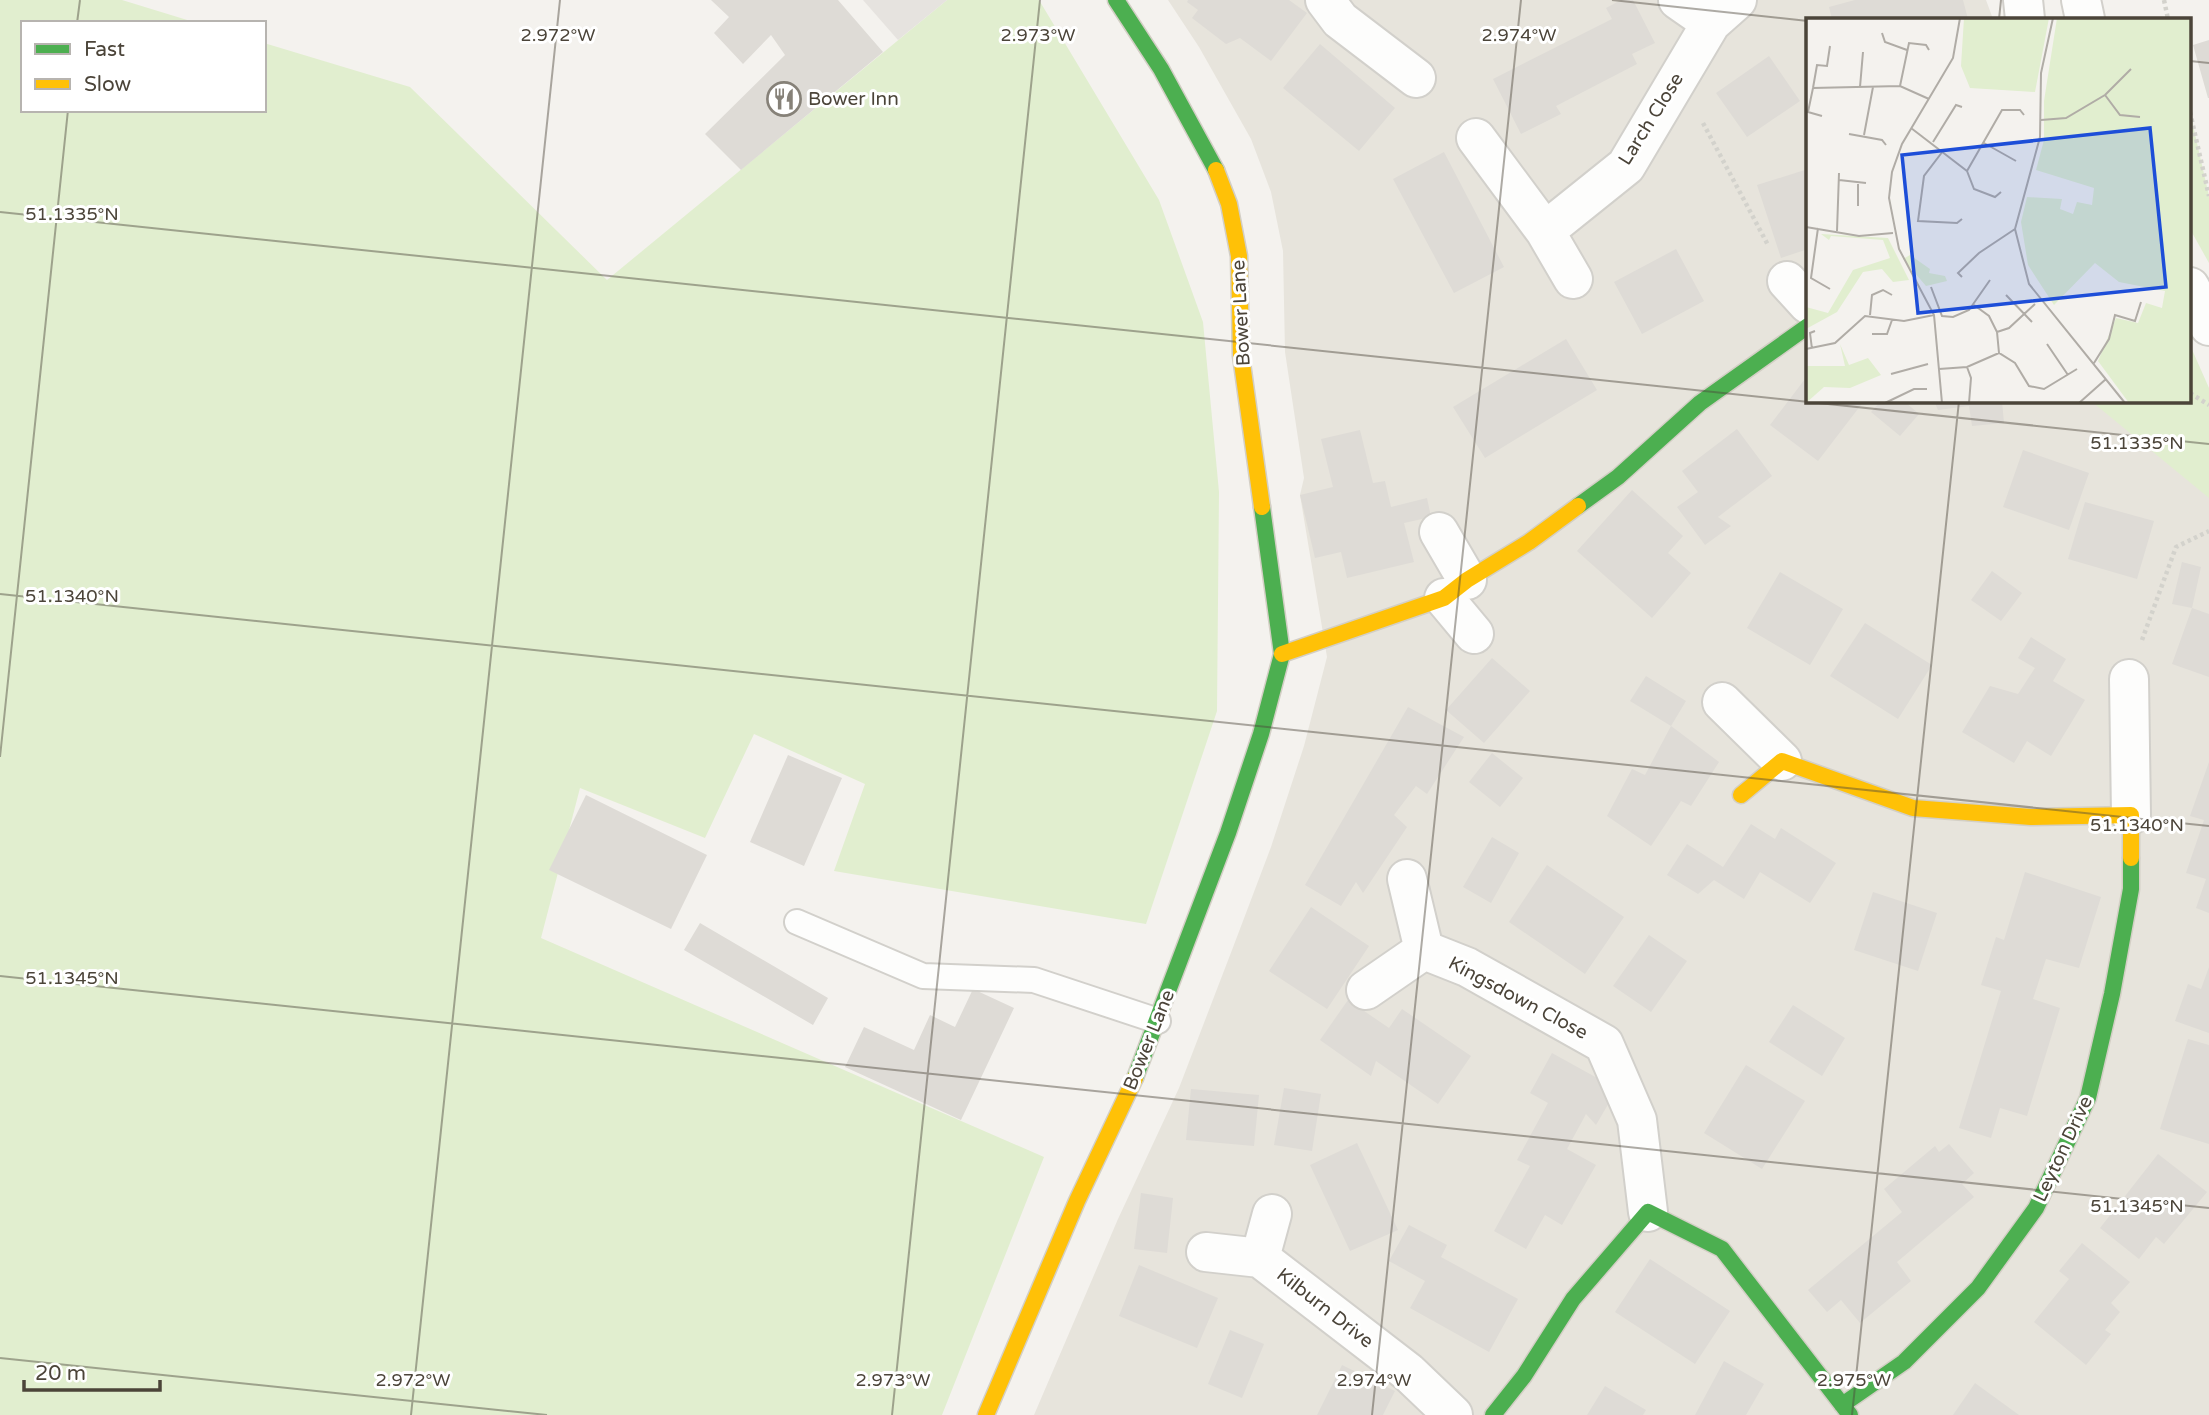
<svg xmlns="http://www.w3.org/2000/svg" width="2209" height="1415" viewBox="0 0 2209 1415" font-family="'Varela Round',sans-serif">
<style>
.residential{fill:#e7e4dc}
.green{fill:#e1eecf}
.parking{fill:#e6e3df}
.building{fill:#dedbd6}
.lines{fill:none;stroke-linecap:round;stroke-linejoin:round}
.lane-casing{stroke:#d2d0cb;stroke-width:28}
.street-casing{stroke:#d2d0cb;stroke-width:42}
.fast-casing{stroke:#d3cfc5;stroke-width:19}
.slow-casing{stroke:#d3cfc5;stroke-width:19}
.path{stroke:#d3d2cc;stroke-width:4.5;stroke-dasharray:3.5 3.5;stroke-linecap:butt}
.lane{stroke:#fdfdfc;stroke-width:24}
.street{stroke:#fdfdfc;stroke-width:38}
.fast{stroke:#4caf50;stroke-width:16}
.slow{stroke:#ffc107;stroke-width:16}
.ticks{fill:none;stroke:#4b4439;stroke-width:2;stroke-opacity:0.45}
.labels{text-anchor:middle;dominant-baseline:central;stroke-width:6;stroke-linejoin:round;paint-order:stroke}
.poi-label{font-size:19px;fill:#4b4439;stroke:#fff;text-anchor:start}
.street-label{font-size:19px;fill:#4b4439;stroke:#fff}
.inset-road{fill:none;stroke:#b0aca6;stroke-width:2}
.view{fill:#1d4ed8;fill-opacity:0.15;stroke:#1d4ed8;stroke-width:3.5}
.inset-edge{fill:none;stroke:#4b4439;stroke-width:3.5}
.ticks-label{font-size:18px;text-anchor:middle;fill:#4b4439;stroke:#fff;stroke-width:6;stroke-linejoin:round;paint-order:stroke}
</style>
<rect width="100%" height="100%" fill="#f4f2ee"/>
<path class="residential" d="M 1168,0 L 1986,0 L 1993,19 L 1808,19 L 1808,401 L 2092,401 L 2209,493 L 2209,1415 L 1034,1415 L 1118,1219 L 1179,1088 L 1232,950 L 1271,847 L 1304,746 L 1327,657 L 1300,495 L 1304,478 L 1285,352 L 1283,251 L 1271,192 L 1251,139 L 1199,47 Z"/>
<path class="green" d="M 0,0 L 122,0 L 197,23 L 23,23 L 23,110 L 264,110 L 264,43 L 410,87 L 607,280 L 947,0 L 1039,0 L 1159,200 L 1203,322 L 1219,492 L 1217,711 L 1146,924 L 834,871 L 865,784 L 754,734 L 705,838 L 580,788 L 541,938 L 1044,1157 L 942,1415 L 0,1415 Z
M 2190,112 L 2209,196 L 2209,263 L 2190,229 Z
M 2190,345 L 2209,388 L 2209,498 L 2091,401 L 2190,401 Z"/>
<path class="parking" d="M 863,0 L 947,0 L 898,40 Z"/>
<path class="building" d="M 711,0 L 838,0 L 883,52 L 741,170 L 705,134 L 785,55 L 771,35 L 743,64 L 714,33 L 729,17 Z
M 1188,0 L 1289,0 L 1307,13 L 1271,61 L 1240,38 L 1226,44 L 1192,18 L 1198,10 L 1187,2 Z
M 1621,0 L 1633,0 L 1655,43 L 1632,54 L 1637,64 L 1556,106 L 1561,114 L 1521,134 L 1493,79 L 1612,19 L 1606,8 Z
M 1855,0 L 1963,0 L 1968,19 L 1832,19 L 1829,7 Z
M 2209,40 L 2209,98 L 2208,98 L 2193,45 Z
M 1320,44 L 1395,108 L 1359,151 L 1283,88 Z
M 1769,56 L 1800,101 L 1747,137 L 1716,93 Z
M 1444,152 L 1504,267 L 1454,293 L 1393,179 Z
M 1808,169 L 1808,249 L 1781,258 L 1757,185 Z
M 1676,249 L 1704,301 L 1642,334 L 1614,282 Z
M 1566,339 L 1597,390 L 1485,458 L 1453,407 Z
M 1808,375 L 1808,401 L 1864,401 L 1818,461 L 1770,425 Z
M 1881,401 L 1904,401 L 1919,414 L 1900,436 L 1871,412 Z
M 1934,401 L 2002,401 L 2004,423 L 1972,426 L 1969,406 L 1938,410 Z
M 1737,429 L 1772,476 L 1718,517 L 1731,526 L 1705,545 L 1677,507 L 1698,492 L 1682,471 Z
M 1360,430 L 1373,483 L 1385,481 L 1391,507 L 1427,498 L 1431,517 L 1404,523 L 1414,562 L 1347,578 L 1341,552 L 1315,558 L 1300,495 L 1333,487 L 1321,439 Z
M 2023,450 L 2089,473 L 2069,530 L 2003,507 Z
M 1632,490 L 1683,536 L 1668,553 L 1691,573 L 1652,618 L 1577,551 Z
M 2085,502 L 2154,521 L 2137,579 L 2068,559 Z
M 2182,562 L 2201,567 L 2192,608 L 2172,604 Z
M 1992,571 L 2022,593 L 2001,621 L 1971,600 Z
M 1780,572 L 1843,609 L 1810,665 L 1747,628 Z
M 2192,608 L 2209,614 L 2209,677 L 2172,664 Z
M 1865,623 L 1932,665 L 1898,719 L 1830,676 Z
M 2031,637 L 2066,659 L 2053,681 L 2085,700 L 2051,756 L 2027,741 L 2014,763 L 1962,732 L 1990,686 L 2018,694 L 2035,668 L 2018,658 Z
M 1492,658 L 1530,691 L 1484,743 L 1446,710 Z
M 1646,676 L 1686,701 L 1671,726 L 1630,701 Z
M 1408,707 L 1464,737 L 1427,794 L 1416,786 L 1394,815 L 1407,827 L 1363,893 L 1356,882 L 1341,906 L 1305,885 Z
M 1671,726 L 1719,762 L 1691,806 L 1681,801 L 1651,846 L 1607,816 L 1632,769 L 1645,775 Z
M 1492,753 L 1523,778 L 1500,807 L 1469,782 Z
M 788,755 L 842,778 L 804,866 L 750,842 Z
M 2209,762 L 2209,913 L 2196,908 L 2206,879 L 2186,873 L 2204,820 L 2190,816 Z
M 586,795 L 707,855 L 671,929 L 549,870 Z
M 1751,824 L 1775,839 L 1781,828 L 1836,863 L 1810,903 L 1760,872 L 1744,899 L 1714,880 L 1698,894 L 1667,875 L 1687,844 L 1723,867 Z
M 1492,837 L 1519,853 L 1491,903 L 1463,887 Z
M 1547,865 L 1624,917 L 1585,974 L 1509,922 Z
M 2025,872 L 2101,897 L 2079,968 L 2046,959 L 2033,999 L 2060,1008 L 2027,1116 L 2000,1108 L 1991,1138 L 1959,1128 L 2001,991 L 1981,985 L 1996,937 L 2004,940 Z
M 1873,892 L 1937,913 L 1918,971 L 1854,950 Z
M 1311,907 L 1369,946 L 1327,1009 L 1269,971 Z
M 700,923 L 828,998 L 813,1025 L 684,950 Z
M 1649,935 L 1687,961 L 1651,1012 L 1613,986 Z
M 2209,967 L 2209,1033 L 2175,1021 L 2188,984 L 2201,989 Z
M 973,989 L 1014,1008 L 961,1120 L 845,1067 L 864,1027 L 914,1050 L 930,1015 L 955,1027 Z
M 1348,1000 L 1389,1028 L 1402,1009 L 1471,1056 L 1438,1104 L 1376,1061 L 1371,1076 L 1320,1040 Z
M 1793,1005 L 1845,1038 L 1822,1076 L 1769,1042 Z
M 2188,1039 L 2209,1045 L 2209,1144 L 2160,1129 Z
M 1552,1053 L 1617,1089 L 1596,1125 L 1586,1114 L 1567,1149 L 1596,1165 L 1562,1225 L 1545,1215 L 1526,1249 L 1494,1231 L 1530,1166 L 1517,1160 L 1548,1103 L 1530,1093 Z
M 1746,1065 L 1805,1101 L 1762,1169 L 1704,1133 Z
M 1284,1088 L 1321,1094 L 1312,1151 L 1274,1145 Z
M 1191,1089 L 1259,1095 L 1254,1146 L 1186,1140 Z
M 1357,1143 L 1398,1230 L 1350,1251 L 1310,1165 Z
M 1949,1144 L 1974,1173 L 1962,1184 L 1974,1197 L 1897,1262 L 1911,1281 L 1860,1323 L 1841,1300 L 1827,1312 L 1808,1290 L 1902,1212 L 1884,1189 L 1935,1146 L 1939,1152 Z
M 2158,1154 L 2207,1192 L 2164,1244 L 2156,1237 L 2139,1259 L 2100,1228 Z
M 1141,1193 L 1173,1198 L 1167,1253 L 1134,1249 Z
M 1409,1225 L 1447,1245 L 1441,1257 L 1518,1299 L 1489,1352 L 1410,1308 L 1425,1281 L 1389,1261 Z
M 2082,1243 L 2130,1282 L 2111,1303 L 2120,1312 L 2105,1330 L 2111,1334 L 2086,1365 L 2034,1322 L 2069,1279 L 2059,1271 Z
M 1650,1259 L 1730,1311 L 1695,1364 L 1615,1312 Z
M 1139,1265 L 1218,1298 L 1197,1348 L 1119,1316 Z
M 1230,1330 L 1264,1344 L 1242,1398 L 1208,1384 Z
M 1724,1361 L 1764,1384 L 1746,1415 L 1695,1415 Z
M 1342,1365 L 1395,1391 L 1383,1415 L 1317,1415 Z
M 1975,1383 L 2019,1415 L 1953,1415 Z
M 1605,1386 L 1646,1410 L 1643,1415 L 1587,1415 Z"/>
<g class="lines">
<g class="lane-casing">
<path id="lane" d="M 797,922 L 923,976 L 1034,980 L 1158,1021"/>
</g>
<g class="street-casing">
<path id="street" d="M 1325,0 L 1340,20 L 1416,78
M 1678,0 L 1711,23
M 2023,0 L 2025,19
M 2081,0 L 2085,19
M 1476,138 L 1545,231 L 1573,279
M 1545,231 L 1626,166 L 1711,23 L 1737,0
M 1787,281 L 1808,304
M 2190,287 L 2209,326
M 1439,532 L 1467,580
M 1444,598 L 1474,634
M 2129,679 L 2131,815
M 1722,702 L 1782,761
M 1407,879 L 1424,950
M 1366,990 L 1424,950 L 1467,967 L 1604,1044 L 1637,1120 L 1648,1212
M 1206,1252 L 1260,1258 L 1408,1372 L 1453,1415
M 1260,1258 L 1272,1214"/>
</g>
<g class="fast-casing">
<path id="fast" d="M 1116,0 L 1161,69 L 1216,170
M 1578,506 L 1618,477 L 1700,403 L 1808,326
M 1135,1078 L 1228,833 L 1261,734 L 1282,654 L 1262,507
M 1842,1405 L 1904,1362 L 1978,1288 L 2036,1208 L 2088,1098 L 2112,994 L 2131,889 L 2131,858
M 1493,1415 L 1524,1376 L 1573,1299 L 1648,1212 L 1722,1249 L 1850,1415"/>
</g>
<g class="slow-casing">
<path id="slow" d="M 1216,170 L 1229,204 L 1239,256 L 1241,356 L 1262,507
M 1282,654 L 1444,598 L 1467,580 L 1529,542 L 1578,506
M 1741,795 L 1782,761 L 1913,808 L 2031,817 L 2131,815 L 2131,858
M 986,1415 L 1077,1201 L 1135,1078"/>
</g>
<path class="path" d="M 2164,0 L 2168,19
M 2190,112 L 2209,196
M 1703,123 L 1768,245
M 2190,393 L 2209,405
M 2142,640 L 2176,547 L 2209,531"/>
<use href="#lane" class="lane"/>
<use href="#street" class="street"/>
<use href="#fast" class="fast"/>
<use href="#slow" class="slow"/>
</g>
<path class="ticks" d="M 1612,0 L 1808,21M 1999,19 L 2001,0M 77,23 L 80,0M 2190,61 L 2209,63M 0,212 L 2209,444M 0,594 L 2209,826M 0,757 L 68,110M 0,976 L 2209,1208M 0,1358 L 547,1415M 411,1415 L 560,0M 892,1415 L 1040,0M 1372,1415 L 1521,0M 1852,1415 L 1959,401"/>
<defs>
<g id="restaurant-ring" transform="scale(1.75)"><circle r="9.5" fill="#fff" stroke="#868178" stroke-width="1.5"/><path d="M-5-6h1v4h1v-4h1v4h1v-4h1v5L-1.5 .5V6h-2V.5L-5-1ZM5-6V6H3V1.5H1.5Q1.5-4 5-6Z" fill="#868178"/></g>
</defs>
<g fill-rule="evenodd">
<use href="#restaurant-ring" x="784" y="99"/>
</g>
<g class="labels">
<g class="poi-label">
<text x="808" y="99">Bower Inn</text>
</g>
<g class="street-label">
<text transform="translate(1651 119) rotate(-58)">Larch Close</text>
<text transform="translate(1241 313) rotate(-93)">Bower Lane</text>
<text transform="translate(1518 998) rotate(28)">Kingsdown Close</text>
<text transform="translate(1149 1040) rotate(-68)">Bower Lane</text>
<text transform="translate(2063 1149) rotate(-65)">Leyton Drive</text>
<text transform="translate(1325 1308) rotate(38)">Kilburn Drive</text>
</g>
</g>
<g transform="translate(1806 18)">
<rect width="385" height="385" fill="#f4f2ee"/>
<path d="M 158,0 L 243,0 L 229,74 L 164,70 L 155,48 ZM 251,0 L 385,0 L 385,385 L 323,385 L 292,343 L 310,300 L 332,305 L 340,285 L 356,290 L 359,273 L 313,264 L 289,245 L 248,287 L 222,247 L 215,204 L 221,179 L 256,181 L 254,191 L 267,196 L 271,184 L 286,187 L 288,170 L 230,152 L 238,122 L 238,83 ZM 15,216 L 82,220 L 103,262 L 87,264 L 76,251 L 57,254 L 31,294 L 0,311 L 0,289 L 22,295 L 47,252 L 84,240 L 77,222 L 25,218 L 23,222 ZM 104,237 L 124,251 L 123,255 L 139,258 L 141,263 L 120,268 L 97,241 ZM 34,326 L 43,347 L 62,340 L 75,357 L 44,370 L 18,369 L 0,385 L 0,348 L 39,348 Z" fill="#e1eecf"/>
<path class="inset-road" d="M 247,0 L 235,55 L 234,119 L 209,211 L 223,266 L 319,385M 76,15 L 79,24 L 101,32M 94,68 L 103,25 L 120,27 L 123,32M 54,69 L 57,34M 7,70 L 11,47 L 21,48 L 24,28M 299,77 L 325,51M 16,98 L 2,94 L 7,70 L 94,68 L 123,81M 235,102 L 260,100 L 299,77 L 314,97 L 334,99M 105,110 L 161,153 L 196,92 L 214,92 L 218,97M 43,116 L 76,122 L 80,127M 58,117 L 67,69M 127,124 L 150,87 L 156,89M 178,125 L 210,143M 137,133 L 118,158 L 112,203 L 151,205 L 156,201M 161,153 L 168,171 L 189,179 L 195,174M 33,162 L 60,165M 52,188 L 52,166M 0,209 L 53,218 L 87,215M 12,210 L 5,260 L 24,271M 31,213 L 33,155M 156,259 L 152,255 L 173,235 L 209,211M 125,269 L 136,298 L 147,299 L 163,292 L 184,262M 200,277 L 226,304M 168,287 L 183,298 L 191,314 L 193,335M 64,297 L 66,277 L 77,272 L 86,277M 191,314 L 203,310 L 229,286M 66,316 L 81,316 L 86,302M 241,326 L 262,357M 0,331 L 29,325 L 59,298 L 98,303 L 128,297M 6,331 L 4,315 L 9,313M 288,345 L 303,321 L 309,297 L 329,303 L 335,284M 161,349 L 165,360 L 163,385M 133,351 L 161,349 L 193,335 L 209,345 L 223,368 L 238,371 L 271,351M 85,356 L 122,346M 79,385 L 108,371 L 121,371M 136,385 L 128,297 L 93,231 L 83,180 L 86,154 L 96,126 L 147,40 L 154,0M 273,385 L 300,361"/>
<path class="view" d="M 344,110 L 360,269 L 112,295 L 96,137 Z"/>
<rect width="385" height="385" class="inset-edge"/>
</g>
<g class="ticks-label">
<text x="558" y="41">2.972°W</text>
<text x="1038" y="41">2.973°W</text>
<text x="1519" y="41">2.974°W</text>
<text x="72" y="220">51.1335°N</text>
<text x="2137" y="449">51.1335°N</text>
<text x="72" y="602">51.1340°N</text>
<text x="2137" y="831">51.1340°N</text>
<text x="72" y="984">51.1345°N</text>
<text x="2137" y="1212">51.1345°N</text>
<text x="413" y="1386">2.972°W</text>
<text x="893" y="1386">2.973°W</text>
<text x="1374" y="1386">2.974°W</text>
<text x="1854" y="1386">2.975°W</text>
</g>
<rect x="21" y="21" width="245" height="91" fill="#ffffff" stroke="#b7b4b0" stroke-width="2"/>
<rect x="35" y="44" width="35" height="10" fill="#4caf50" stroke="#b7b4b0" stroke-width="2"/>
<text x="84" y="56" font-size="21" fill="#4b4439">Fast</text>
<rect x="35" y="79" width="35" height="10" fill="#ffc107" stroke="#b7b4b0" stroke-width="2"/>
<text x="84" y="91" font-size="21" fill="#4b4439">Slow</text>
<path d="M24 1380v10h136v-10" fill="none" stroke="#4b4439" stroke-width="3.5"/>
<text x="35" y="1380" font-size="21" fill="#4b4439" stroke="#ffffff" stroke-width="5" paint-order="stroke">20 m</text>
</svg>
